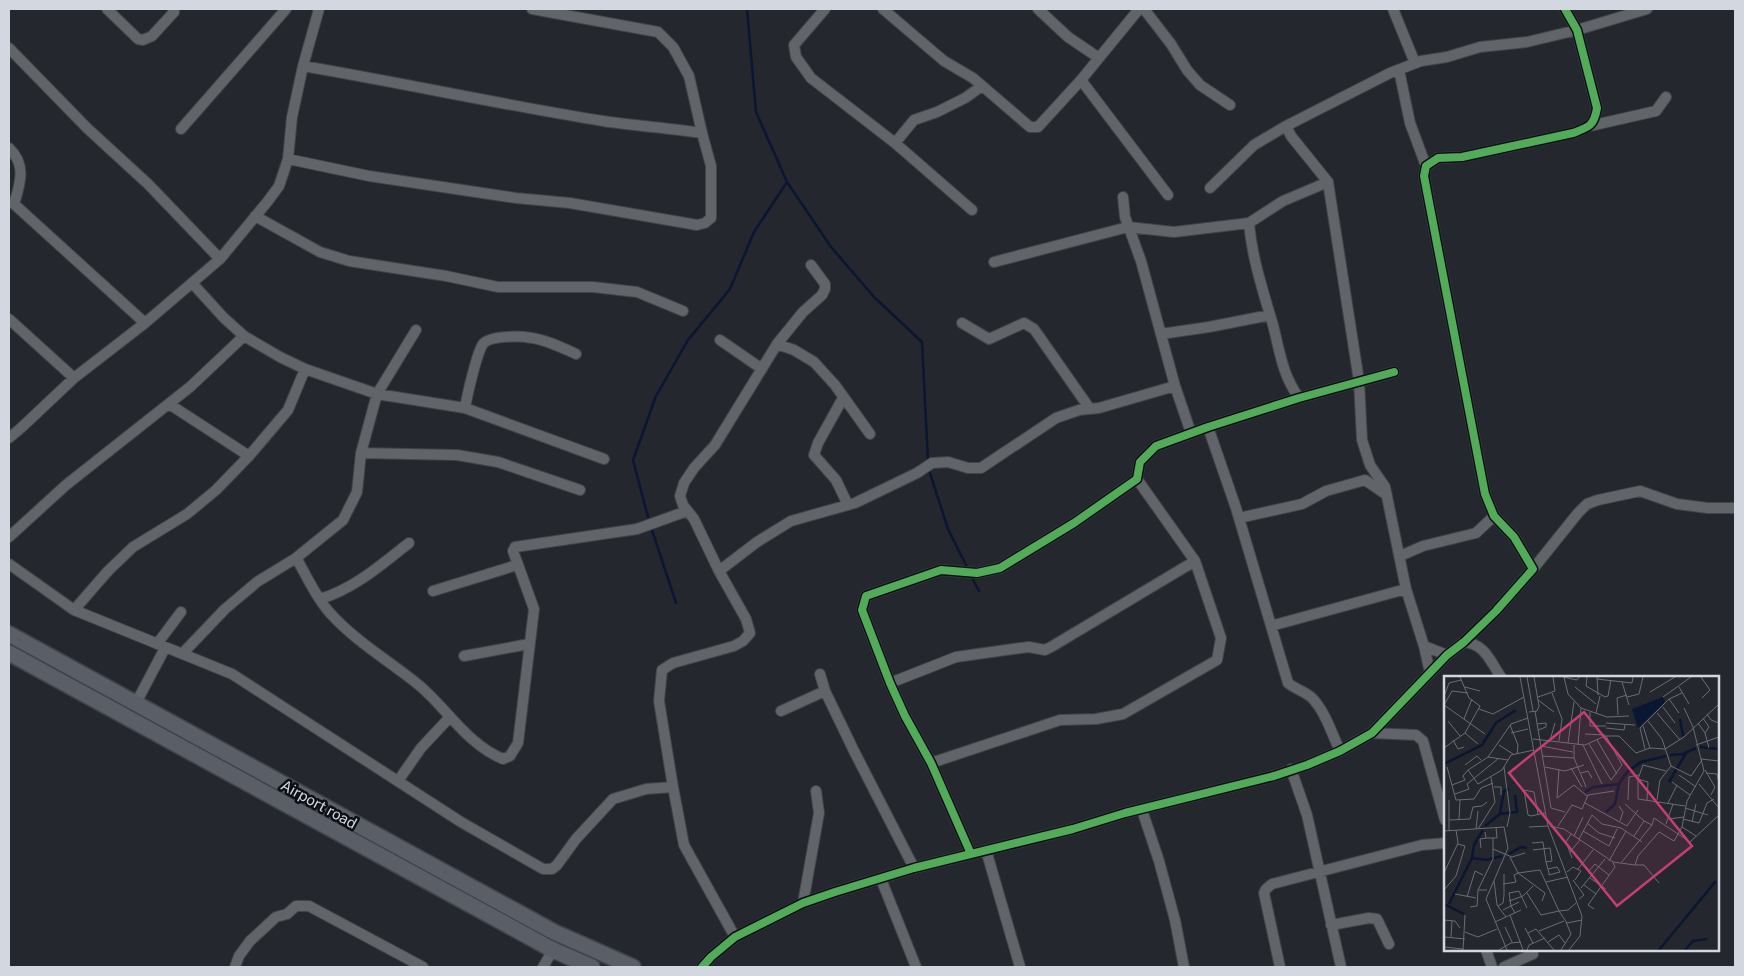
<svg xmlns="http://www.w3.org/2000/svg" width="1744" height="976" viewBox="0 0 1744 976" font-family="'Public Sans',sans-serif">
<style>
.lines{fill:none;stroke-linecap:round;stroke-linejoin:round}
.stream{stroke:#0a1632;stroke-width:2.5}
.street-casing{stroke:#414449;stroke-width:12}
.secondary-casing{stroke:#414449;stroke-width:18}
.street{stroke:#616469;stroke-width:10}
.secondary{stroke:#5a5e66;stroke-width:15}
.cycleway-casing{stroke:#0c0f14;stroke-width:11}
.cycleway{stroke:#51ab58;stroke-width:8}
.labels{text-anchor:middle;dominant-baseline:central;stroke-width:5;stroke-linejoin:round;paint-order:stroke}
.street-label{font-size:15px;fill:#d3d7df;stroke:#0c0f14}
.inset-river{fill:none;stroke:#0a1632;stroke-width:2.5}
.inset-road{fill:none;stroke:#6a6d74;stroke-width:1}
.view{fill:#c53e75;fill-opacity:0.15;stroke:#c53e75;stroke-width:2.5}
.inset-edge{fill:none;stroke:#d3d7df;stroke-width:2.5}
</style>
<rect width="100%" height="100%" fill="#24272d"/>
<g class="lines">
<path class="stream" d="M 747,9 L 756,112 L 787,182 L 831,247 L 874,297 L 922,342 L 928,462
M 929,470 L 948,529 L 968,569
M 649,521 L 633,460 L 656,396 L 688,340 L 730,289 L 754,232 L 787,182
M 651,527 L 676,603
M 971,576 L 979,591"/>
<g class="street-casing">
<path id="street" d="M 107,9 L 138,39 L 143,40 L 152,36 L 174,12 L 173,9
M 825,9 L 794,45 L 796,57 L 811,78 L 895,143 L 972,210
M 883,9 L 944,61 L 973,78 L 1030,127 L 1038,127 L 1081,80 L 1139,9
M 1038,9 L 1068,37 L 1099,58
M 1144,9 L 1171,44 L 1187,70 L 1200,85 L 1230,105
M 1393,9 L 1415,63
M 9,48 L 87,128 L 148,184 L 220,259
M 303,66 C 403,83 503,105 603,121 C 636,126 669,128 702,133
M 1399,70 L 1410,123 L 1426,166
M 1081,80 L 1168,195
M 1590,126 L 1656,111 L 1666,97
M 181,129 L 286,9
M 895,143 L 914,120 L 937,112 L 965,98 L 982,86
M 9,148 C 27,165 20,184 14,204 L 145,323
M 288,159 L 369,176 L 516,198 L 570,203 L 697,225 L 705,223 L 711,218 L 711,166 L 702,133 L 689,76 L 673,47 L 658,32 L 532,9
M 1210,188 L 1254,145 L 1286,126
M 1123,197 L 1125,217 L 1141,261 L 1175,386 L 1191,433
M 255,216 L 320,252 L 349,261 L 446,276 L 498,287 L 593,287 L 637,292 L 683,311
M 994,262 L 1128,227 L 1174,232 L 1249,223
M 193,284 L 224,318 L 244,336 L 280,357 L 305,369 L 377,394 L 465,408 L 604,459
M 9,319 L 74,378
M 962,323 L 989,339 L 1024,323 L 1034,329 L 1090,409
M 1161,334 L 1209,327 L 1270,315
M 720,340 L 762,369
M 777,344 L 794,350 L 814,362 L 835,385 L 870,434
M 843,398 L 818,443 L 814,455 L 836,480 L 848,505
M 1299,398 C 1282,374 1280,352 1273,325 C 1263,291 1252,258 1249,223 L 1283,201 L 1328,182
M 169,404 L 249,456
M 465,408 C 467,396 477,352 483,344 C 490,335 521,336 532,338 C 547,340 563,348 576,354
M 1208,427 L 1236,508 L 1288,683 C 1295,689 1306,692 1312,698 C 1325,711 1332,734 1340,751
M 9,438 L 21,428 L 74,378 L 145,323 L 220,259 L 268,201 L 279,186 L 288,159 L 292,117 L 303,66 L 319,9
M 361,453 L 457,455 L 498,462 L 580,490
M 1239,518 L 1302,504 L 1326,491 L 1365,480 L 1387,495
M 9,537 L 66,485 L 190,387 L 244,336
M 1400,556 L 1423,546 L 1476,533 L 1494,516
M 296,558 C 307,576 316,598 330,613 C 356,642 391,662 420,686 C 447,709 468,745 503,759 L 510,756 L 518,743 L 534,609 L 513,551 L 515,547 L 637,529 L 687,511
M 9,564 L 74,610 L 232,674 L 461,822 L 543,869 L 552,869 L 557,865 L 576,839 L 613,799 L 646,789 L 673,787
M 1533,569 L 1578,513 L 1587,504 L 1598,500 L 1640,491 L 1677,504 L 1708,508 L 1735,508
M 719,571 L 757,542 L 791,521 L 855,503 L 917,473 L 932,463 L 948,462 L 968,468 L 981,468 L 1056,418 L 1079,410 L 1099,408 L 1175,386
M 433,591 L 517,565
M 320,599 C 354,589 382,564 409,543
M 74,610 L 108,571 L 133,547 L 187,514 L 216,490 L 249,456 L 288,410 L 305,369
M 1271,626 L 1406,589
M 1464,642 C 1485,644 1490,661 1501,677
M 157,644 L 181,612
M 1424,646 L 1447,655
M 183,653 L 225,609 L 257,582 L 296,558 L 343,520 L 357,492 L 361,453 L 377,394 L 416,330
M 464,656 L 529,644
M 1430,673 L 1424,646 L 1406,589 L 1385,487 L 1370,465 L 1362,440 L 1359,381 L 1328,182 L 1291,136 L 1286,126 L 1390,73 L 1421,61 L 1447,57 L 1480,47 L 1527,42 L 1577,30 L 1647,9
M 820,674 L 825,691 L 854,751 L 914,868
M 890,683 L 956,657 L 1013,649 L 1029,647 L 1045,650 L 1051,647 L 1195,561
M 136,703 L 165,648
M 781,711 L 825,691
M 1372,733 L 1416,735 L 1423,741 L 1445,820
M 931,763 L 1060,720 L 1096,719 L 1123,714 L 1217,660 L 1221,638 L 1195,561 L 1137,479
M 1291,769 L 1307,815 L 1341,967
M 398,781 L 421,748 L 450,717
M 1142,810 L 1159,861 L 1175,920 L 1184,967
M 986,850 L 1020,967
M 971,854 L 931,763 L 905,716 L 890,683 L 862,610 L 866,596 L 941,570 L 977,573 L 1000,568 L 1074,523 L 1137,479 L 1140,462 L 1156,446 L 1208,427 L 1299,398 L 1394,372
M 881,879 L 916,967
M 803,903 L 819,813 L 816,791
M 1331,925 L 1369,918 L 1377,919 L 1389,944
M 735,937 L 684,845 L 673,787 L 659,701 L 662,670 L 673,663 L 734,646 L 743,641 L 750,633 L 746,619 L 719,571 L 694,519 L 683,505 L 680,496 L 684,483 L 694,468 L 715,445 L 777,344 L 803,312 L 822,295 L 825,289 L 825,284 L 811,265
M 1486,950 L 1492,967
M 235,967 L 239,956 L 250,941 L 276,917 L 287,914 L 296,906 L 309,906 L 423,967
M 543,967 L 553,950
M 702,967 L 711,957 L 735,937 L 803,903 L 835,892 L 914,868 L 1073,829 L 1125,813 L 1274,776 L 1307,765 L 1340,751 L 1372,733 L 1447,655 L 1464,642 L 1496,611 L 1533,569 L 1514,537 L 1494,516 L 1485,494 L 1424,176 L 1426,166 L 1438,158 L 1462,157 L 1573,133 C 1589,127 1594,126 1597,108 L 1577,30 L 1565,9
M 1280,967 L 1264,893 L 1266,889 L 1272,884 L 1422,845 L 1445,843
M 1504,967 L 1533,954"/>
</g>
<g class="secondary-casing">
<path id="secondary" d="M 9,634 L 554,932 L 633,967
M 9,653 L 491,916 L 553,950 L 592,967"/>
</g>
<use href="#street" class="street"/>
<use href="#secondary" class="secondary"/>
<g class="cycleway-casing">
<path id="cycleway" d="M 971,854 L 931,763 L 905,716 L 890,683 L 862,610 L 866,596 L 941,570 L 977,573 L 1000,568 L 1074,523 L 1137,479 L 1140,462 L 1156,446 L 1208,427 L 1299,398 L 1394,372
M 702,967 L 711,957 L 735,937 L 803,903 L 835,892 L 914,868 L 1073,829 L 1125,813 L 1274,776 L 1307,765 L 1340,751 L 1372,733 L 1447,655 L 1464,642 L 1496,611 L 1533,569 L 1514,537 L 1494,516 L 1485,494 L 1424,176 L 1426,166 L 1438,158 L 1462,157 L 1573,133 C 1589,127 1594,126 1597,108 L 1577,30 L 1565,9"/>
</g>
<use href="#cycleway" class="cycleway"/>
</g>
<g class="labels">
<g class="street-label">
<text transform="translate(319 804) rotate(29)">Airport road</text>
</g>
</g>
<g transform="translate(1444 676)">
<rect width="275" height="275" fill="#24272d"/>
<path d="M 219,21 L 221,26 L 194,52 L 188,33 Z" fill="#0a1632"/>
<path class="inset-river" d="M 236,43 L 239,60M 256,71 L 275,73M 226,79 L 239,78 L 252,72M 0,88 L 38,69 L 52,47 L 72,34M 225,106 L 242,77M 141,116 L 150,111 L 175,108M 162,136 L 171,128 L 175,108 L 183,96 L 197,86 L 222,80M 56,137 L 60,115 L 65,113M 41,150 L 56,138 L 73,136 L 71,119M 65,178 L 77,171 L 83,172M 28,182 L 30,169 L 39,154M 0,228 L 20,238M 5,228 L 28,182 L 43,184 L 58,180M 215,274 L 272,205M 241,274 L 249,265 L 263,263"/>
<path class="inset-road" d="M 76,1 L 104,150 L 138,240 L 136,260 L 125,274M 83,1 L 89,35M 119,1 L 133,4 L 135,1M 120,1 L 124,18 L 137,32 L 163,41 L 185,40M 143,1 L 142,10 L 161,21 L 164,20 L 167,4M 153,1 L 154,19M 257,1 L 266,14 L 258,22M 153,3 L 188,7 L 189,1M 178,6 L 185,29M 21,11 L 36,15M 131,11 L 152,28M 235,11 L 245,28M 206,16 L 231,1M 108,17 L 118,43 L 115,65M 1,18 L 5,7 L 17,4M 94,21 L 111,15 L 109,1M 183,21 L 195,18 L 199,1M 219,21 L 247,1M 225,23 L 235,37M 94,24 L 110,36M 0,29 L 41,58M 0,29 L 8,15 L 24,17M 219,31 L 231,47M 35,33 L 49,38 L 80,21M 91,35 L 107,132 L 121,136M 85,36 L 93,35 L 95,30 L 90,1M 146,36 L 146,50 L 162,50M 152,37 L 156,20M 213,37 L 236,64M 263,38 L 267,44 L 275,47M 174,39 L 173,22 L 183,19M 259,42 L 265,51 L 261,57M 20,43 L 28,23M 4,45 L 16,60M 204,45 L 218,63 L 227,90 L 216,104 L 213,124M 162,47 L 191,49M 254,47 L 261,57 L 265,72M 93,48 L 102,47 L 102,51 L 94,54M 66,49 L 74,69 L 73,78M 199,50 L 206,72M 162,52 L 180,54 L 181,49M 21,57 L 34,68M 67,57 L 84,53M 141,58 L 161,59M 89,63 L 141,69 L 161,60 L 175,60 L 192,77 L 206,72 L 221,73 L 240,61 L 275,28M 9,64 L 14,73 L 20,71M 106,64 L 111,47M 153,64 L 173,98M 124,67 L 130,26M 145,68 L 167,104 L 178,89 L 162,60M 55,69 L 69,78M 130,69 L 130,82 L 142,111M 134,69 L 137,32M 139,69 L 158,108M 252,69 L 275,61M 97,70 L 129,76M 0,72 L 21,57 L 36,30 L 25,22 L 16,1M 201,73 L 196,52 L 225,23 L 238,17M 98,80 L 130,82M 44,81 L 64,84M 257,83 L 275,85M 21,89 L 33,80 L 37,84M 227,90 L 247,100 L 258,84M 3,91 L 12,124 L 30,123 L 37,112 L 49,107M 60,91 L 66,137 L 63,151M 101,91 L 121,95 L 140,89M 127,92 L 138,111M 115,93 L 113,122 L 130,109 L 143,120M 24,94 L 34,108 L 58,94 L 67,79 L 90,74M 261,94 L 271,111 L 267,119M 222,95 L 199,89 L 194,103 L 194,123 L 241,130M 137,97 L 144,95 L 148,102M 262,97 L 273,98 L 275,107M 235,99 L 252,111M 194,103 L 204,106 L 203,124M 228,106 L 246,119M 255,108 L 275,132M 8,109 L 21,104 L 19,100 L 24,94 L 44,81 L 67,48 L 84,42M 50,111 L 57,111 L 57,119M 11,118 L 25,113 L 23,108 L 55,82M 184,124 L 185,101 L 195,99M 141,127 L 183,150M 224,127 L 233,109M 181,128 L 200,145M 175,130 L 179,136 L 176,145M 241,132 L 264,139M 94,138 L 90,116 L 80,114 L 84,139 L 87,140 L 101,137M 15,143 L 16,124M 225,143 L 240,141M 239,143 L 255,147 L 263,127 L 270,123M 5,144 L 5,124M 248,146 L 252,128M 143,147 L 155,157 L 171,162M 222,148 L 229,128M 106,150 L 120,153 L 169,186 L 191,189 L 194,180 L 215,156 L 230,165 L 238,151 L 243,125 L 260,95 L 249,51 L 240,32M 114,150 L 128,129 L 138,133 L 144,119 L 170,115M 183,150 L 194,134M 85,151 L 104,150M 238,151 L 252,160M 32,153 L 34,135M 34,153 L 51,126 L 47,101M 0,155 L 60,151 L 64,172 L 42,223 L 63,274M 5,155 L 5,144 L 26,143 L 29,131 L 38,130 L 43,126M 139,155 L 165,170 L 173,153M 41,156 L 42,162 L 53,162 L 52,151M 127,158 L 122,166 L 128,182M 130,160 L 139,141M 190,160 L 200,145 L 208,149M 135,163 L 148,139 L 158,148 L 177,152 L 198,166M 88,167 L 99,166 L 102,186 L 105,197 L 105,199 L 116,196 L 113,191 L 104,193M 37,172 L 36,163 L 42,162M 49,173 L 68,181 L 81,177M 89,174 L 106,172 L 108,185 L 102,186M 126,176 L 136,164M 66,181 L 74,197 L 101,217 L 98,225M 165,185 L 182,155M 177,187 L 208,149 L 210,142 L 246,166 L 275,139M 191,189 L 200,189 L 215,207M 134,193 L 149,174M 145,195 L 151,188 L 165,199M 123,196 L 129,191 L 137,195 L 131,204M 0,197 L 14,167 L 12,154M 74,197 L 96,194 L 115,235 L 124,234 L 132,227M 146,202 L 162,213M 129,204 L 140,219 L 135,223M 50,205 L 53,229 L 62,241M 102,206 L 124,201M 59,208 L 72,206 L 70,199 L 74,197M 140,209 L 152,218M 137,212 L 161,183M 0,214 L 12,200 L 21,170 L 14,168M 34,214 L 49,183 L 49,162M 83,217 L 97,239 L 115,235 L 123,247 L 138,244M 11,218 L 32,222M 23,221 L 31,195 L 39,199M 65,225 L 79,220 L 89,210M 54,230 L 59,227 L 60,219 L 60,198M 26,231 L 33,230 L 34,214 L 43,214M 150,233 L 144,229 L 171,191 L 169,186M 59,234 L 67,230 L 65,217 L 75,215 L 83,232M 71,237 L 67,230 L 75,226M 66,239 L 79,274M 0,244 L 11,245 L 16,252M 51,246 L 77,234M 61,251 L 68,266M 81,252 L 89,267M 95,255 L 120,245M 21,256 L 34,261 L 53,253M 84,257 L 92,253 L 110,274M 0,261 L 21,263M 7,261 L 8,245M 104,266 L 115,259 L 121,267M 0,271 L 19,273M 19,274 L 21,239M 55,274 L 67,267 L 77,266M 83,274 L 85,269 L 101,262M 117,274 L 127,258 L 122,246"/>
<path class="view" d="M 140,36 L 248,170 L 173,230 L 65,97 Z"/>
<rect width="275" height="275" class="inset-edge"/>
</g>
<rect width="1744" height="976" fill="none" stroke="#d3d7df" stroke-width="20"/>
</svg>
